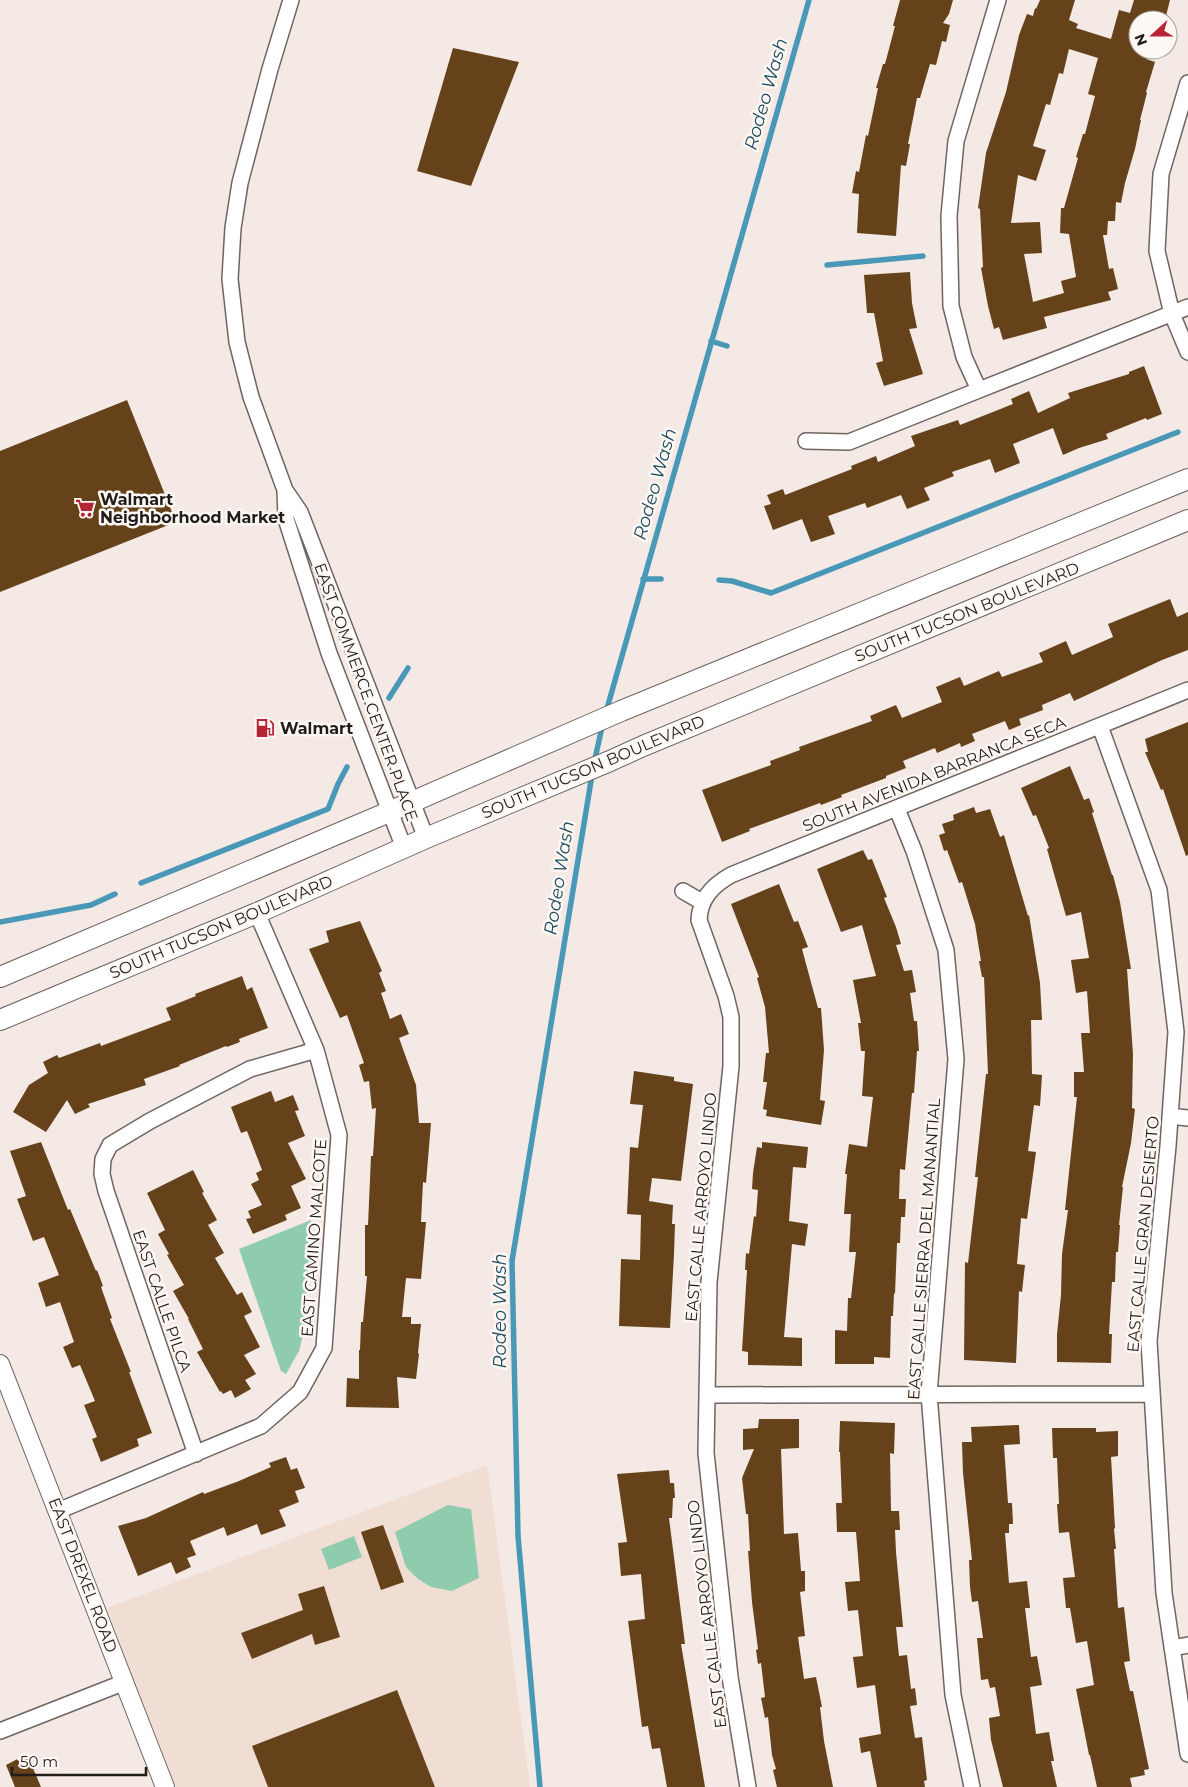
<svg xmlns="http://www.w3.org/2000/svg" width="1188" height="1787" viewBox="0 0 1188 1787" font-family="Montserrat,sans-serif">
<style>
.built{fill:#f0ded4}
.green{fill:#8fccae}
.lines{fill:none;stroke-linecap:round;stroke-linejoin:round}
.stream{stroke:#4a98b8;stroke-width:5.5}
.building{fill:#65421a;fill-rule:evenodd}
.minor-casing{stroke:#6e6560;stroke-width:18}
.tertiary-casing{stroke:#6e6560;stroke-width:20}
.secondary-casing{stroke:#6e6560;stroke-width:22}
.minor{stroke:#fff;stroke-width:15}
.tertiary{stroke:#fff;stroke-width:18}
.secondary{stroke:#fff;stroke-width:20}
.labels{text-anchor:middle;dominant-baseline:central;stroke-width:5;stroke-linejoin:round;paint-order:stroke}
.poi-label{font-size:16px;font-weight:bold;fill:#211d1b;stroke:#fef8f4;text-anchor:start}
.street-label{font-size:16px;fill:#211d1b;stroke:#fef8f4}
.water-label{font-size:18px;font-style:italic;fill:#1e4d61;stroke:#fef8f4}
</style>
<rect width="100%" height="100%" fill="#f4e9e4"/>
<path class="built" d="M 487,1465 L 530,1787 L 176,1787 L 107,1608 Z"/>
<path class="green" d="M 311,1220 L 305,1327 L 299,1351 L 286,1374 L 281,1371 L 239,1249 Z
M 448,1505 L 471,1509 L 479,1578 L 452,1591 L 431,1587 L 418,1579 L 406,1567 L 395,1532 Z
M 354,1536 L 362,1557 L 329,1570 L 321,1549 Z"/>
<g class="lines">
<path class="stream" d="M 827,265 L 923,256
M 711,341 L 727,346
M 643,579 L 661,579
M 719,580 L 732,581 L 771,593 L 1178,432
M 389,698 L 408,668
M 606,712 L 809,0
M 594,763 L 603,723
M 141,883 L 328,809 L 338,784 L 347,767
M 0,922 L 91,905 L 115,894
M 540,1787 L 518,1536 L 512,1261 L 592,775"/>
</g>
<path class="building" d="M 900,0 L 953,0 L 949,14 L 943,23 L 950,25 L 946,42 L 942,41 L 936,65 L 930,64 L 920,98 L 917,98 L 908,144 L 910,144 L 906,166 L 901,165 L 896,236 L 857,233 L 859,194 L 852,193 L 856,171 L 859,172 L 866,135 L 868,136 L 878,88 L 876,88 L 883,64 L 885,64 L 895,26 L 893,26 Z
M 1040,0 L 1075,0 L 1069,20 L 1078,24 L 1076,28 L 1111,39 L 1119,10 L 1130,13 L 1134,0 L 1170,0 L 1165,20 L 1138,20 L 1138,50 L 1148,51 L 1146,59 L 1155,62 L 1146,92 L 1147,93 L 1140,120 L 1141,120 L 1135,149 L 1125,183 L 1121,203 L 1116,202 L 1115,221 L 1108,221 L 1107,235 L 1103,235 L 1109,269 L 1113,268 L 1118,289 L 1108,292 L 1111,300 L 1044,317 L 1047,328 L 1003,340 L 999,327 L 994,329 L 988,306 L 981,268 L 983,267 L 980,209 L 978,208 L 986,153 L 1006,92 L 1019,35 L 1027,14 L 1033,16 L 1035,8 L 1036,9 ZM 1069,49 L 1098,58 L 1088,94 L 1095,96 L 1085,134 L 1083,134 L 1076,157 L 1078,158 L 1064,208 L 1061,208 L 1060,233 L 1069,234 L 1076,277 L 1061,281 L 1064,293 L 1033,302 L 1024,254 L 1042,253 L 1040,222 L 1011,223 L 1018,175 L 1036,181 L 1046,150 L 1033,146 L 1046,104 L 1050,105 L 1059,73 L 1063,74 Z
M 453,48 L 519,62 L 471,186 L 417,171 Z
M 910,272 L 912,303 L 917,328 L 909,329 L 923,374 L 884,386 L 876,363 L 883,361 L 874,313 L 867,313 L 864,275 Z
M 1144,366 L 1162,414 L 1147,420 L 1146,418 L 1106,434 L 1108,439 L 1079,448 L 1063,455 L 1053,428 L 1013,444 L 1020,463 L 995,473 L 990,459 L 952,472 L 954,476 L 924,488 L 930,500 L 907,509 L 901,495 L 867,508 L 865,503 L 828,516 L 835,534 L 811,542 L 802,519 L 773,530 L 764,506 L 771,504 L 767,495 L 783,489 L 785,495 L 852,469 L 851,466 L 876,456 L 878,462 L 915,446 L 911,436 L 958,420 L 960,425 L 1013,404 L 1011,399 L 1029,391 L 1038,413 L 1070,398 L 1068,393 L 1129,374 L 1129,372 Z
M 127,400 L 176,522 L 0,592 L 0,451 Z
M 1170,599 L 1177,617 L 1188,612 L 1188,650 L 1162,660 L 1074,701 L 1070,693 L 1042,705 L 1043,710 L 1019,719 L 1021,725 L 1009,730 L 1005,721 L 972,734 L 975,741 L 961,747 L 960,743 L 937,753 L 935,748 L 903,761 L 906,768 L 886,776 L 886,778 L 841,795 L 842,797 L 821,805 L 820,803 L 749,829 L 750,831 L 722,842 L 702,790 L 771,765 L 770,761 L 800,750 L 799,747 L 872,721 L 870,716 L 896,705 L 902,718 L 942,702 L 936,687 L 960,677 L 964,686 L 999,671 L 1002,677 L 1043,662 L 1039,653 L 1066,641 L 1072,655 L 1113,637 L 1108,624 Z
M 1188,722 L 1188,855 L 1186,856 L 1163,789 L 1161,790 L 1145,752 L 1148,752 L 1145,739 Z
M 1070,766 L 1084,800 L 1089,798 L 1094,812 L 1092,813 L 1112,875 L 1113,875 L 1120,902 L 1131,969 L 1127,969 L 1133,1054 L 1132,1108 L 1135,1109 L 1131,1143 L 1122,1187 L 1123,1187 L 1119,1225 L 1120,1225 L 1118,1252 L 1116,1252 L 1115,1282 L 1112,1282 L 1109,1334 L 1112,1334 L 1111,1363 L 1057,1362 L 1057,1334 L 1061,1295 L 1062,1254 L 1068,1210 L 1065,1210 L 1077,1097 L 1074,1097 L 1074,1072 L 1084,1072 L 1081,1033 L 1090,1033 L 1087,991 L 1076,993 L 1071,960 L 1089,958 L 1081,912 L 1066,916 L 1047,849 L 1049,848 L 1036,815 L 1033,816 L 1021,788 Z
M 974,807 L 976,813 L 990,809 L 1000,837 L 1004,835 L 1028,916 L 1029,915 L 1040,983 L 1042,1020 L 1031,1020 L 1032,1074 L 1042,1075 L 1040,1106 L 1034,1105 L 1028,1151 L 1036,1152 L 1027,1219 L 1021,1218 L 1017,1264 L 1025,1265 L 1022,1292 L 1019,1291 L 1016,1363 L 964,1360 L 965,1262 L 968,1263 L 978,1177 L 975,1177 L 986,1074 L 988,1074 L 984,977 L 982,977 L 979,961 L 981,961 L 975,924 L 962,882 L 959,883 L 947,850 L 944,851 L 939,835 L 945,833 L 942,824 L 954,820 L 953,815 Z
M 863,850 L 868,860 L 872,859 L 887,897 L 884,898 L 896,927 L 901,944 L 896,945 L 904,971 L 912,970 L 916,992 L 910,993 L 914,1021 L 917,1021 L 919,1051 L 917,1051 L 914,1093 L 912,1093 L 905,1170 L 900,1169 L 899,1199 L 906,1199 L 905,1217 L 901,1217 L 900,1243 L 897,1243 L 895,1294 L 894,1293 L 893,1316 L 891,1316 L 890,1358 L 874,1357 L 874,1364 L 835,1364 L 835,1330 L 847,1331 L 848,1298 L 851,1298 L 856,1252 L 849,1252 L 851,1214 L 844,1214 L 847,1174 L 845,1174 L 849,1144 L 867,1147 L 873,1097 L 862,1096 L 865,1051 L 861,1051 L 858,1023 L 861,1023 L 853,980 L 876,976 L 862,925 L 841,932 L 817,869 Z
M 779,884 L 794,922 L 798,921 L 808,947 L 802,949 L 818,1008 L 821,1008 L 824,1050 L 820,1100 L 825,1101 L 821,1125 L 766,1116 L 767,1110 L 763,1109 L 767,1082 L 763,1082 L 766,1053 L 769,1053 L 765,1007 L 757,978 L 759,977 L 731,904 Z
M 360,921 L 382,971 L 379,973 L 386,991 L 381,993 L 390,1019 L 401,1014 L 409,1034 L 399,1038 L 416,1085 L 419,1123 L 431,1123 L 426,1183 L 423,1182 L 421,1222 L 426,1222 L 421,1279 L 406,1278 L 402,1317 L 411,1317 L 411,1324 L 421,1324 L 418,1353 L 419,1354 L 416,1379 L 397,1377 L 399,1408 L 346,1407 L 347,1378 L 359,1379 L 359,1350 L 360,1350 L 361,1322 L 363,1322 L 367,1276 L 365,1276 L 365,1225 L 368,1225 L 371,1156 L 373,1156 L 376,1108 L 372,1109 L 369,1081 L 364,1082 L 359,1065 L 364,1063 L 347,1015 L 340,1018 L 309,949 L 329,942 L 326,931 Z
M 242,976 L 247,990 L 252,987 L 268,1028 L 239,1039 L 240,1042 L 227,1047 L 226,1046 L 179,1065 L 180,1066 L 144,1079 L 146,1085 L 88,1104 L 90,1107 L 75,1114 L 67,1100 L 46,1132 L 13,1112 L 29,1085 L 48,1073 L 43,1062 L 57,1055 L 59,1058 L 100,1043 L 101,1046 L 171,1020 L 166,1008 L 196,996 L 195,994 Z
M 634,1071 L 674,1077 L 674,1081 L 693,1084 L 681,1181 L 652,1178 L 649,1201 L 673,1205 L 672,1224 L 675,1224 L 674,1254 L 670,1328 L 619,1326 L 621,1259 L 640,1260 L 641,1215 L 627,1214 L 630,1147 L 638,1148 L 643,1105 L 630,1104 Z
M 271,1091 L 275,1102 L 293,1095 L 299,1110 L 295,1111 L 305,1136 L 288,1143 L 306,1179 L 291,1186 L 301,1208 L 285,1215 L 287,1220 L 253,1234 L 246,1219 L 251,1218 L 248,1211 L 262,1205 L 251,1184 L 259,1180 L 256,1173 L 262,1170 L 247,1131 L 241,1133 L 231,1107 Z
M 41,1142 L 68,1210 L 70,1209 L 96,1271 L 97,1270 L 103,1286 L 101,1287 L 112,1318 L 110,1319 L 131,1372 L 129,1372 L 152,1433 L 137,1439 L 139,1446 L 101,1462 L 92,1439 L 97,1437 L 84,1405 L 95,1401 L 80,1365 L 72,1368 L 63,1347 L 74,1342 L 60,1302 L 46,1307 L 38,1283 L 59,1275 L 44,1237 L 33,1241 L 17,1199 L 26,1196 L 10,1151 Z
M 762,1142 L 808,1147 L 806,1168 L 793,1167 L 789,1221 L 808,1224 L 805,1246 L 792,1244 L 784,1337 L 802,1338 L 802,1366 L 748,1365 L 748,1352 L 742,1351 L 747,1270 L 745,1270 L 746,1253 L 749,1254 L 754,1216 L 756,1217 L 758,1190 L 752,1189 L 753,1173 L 757,1147 L 762,1148 Z
M 193,1170 L 204,1192 L 202,1193 L 217,1220 L 208,1225 L 224,1253 L 215,1258 L 237,1295 L 242,1292 L 252,1312 L 244,1316 L 260,1347 L 244,1355 L 256,1374 L 245,1380 L 251,1389 L 235,1398 L 231,1390 L 223,1394 L 221,1391 L 220,1392 L 197,1352 L 203,1349 L 188,1319 L 189,1319 L 173,1291 L 184,1285 L 167,1255 L 169,1254 L 158,1234 L 165,1230 L 147,1193 Z
M 759,1419 L 799,1419 L 799,1448 L 781,1449 L 784,1534 L 798,1533 L 801,1571 L 805,1571 L 805,1591 L 800,1592 L 805,1636 L 798,1637 L 804,1679 L 816,1677 L 822,1707 L 820,1707 L 824,1741 L 833,1787 L 777,1787 L 773,1770 L 776,1769 L 772,1755 L 768,1717 L 765,1718 L 761,1698 L 765,1697 L 761,1663 L 758,1664 L 756,1650 L 758,1649 L 752,1602 L 748,1551 L 750,1551 L 748,1514 L 746,1514 L 742,1478 L 754,1449 L 743,1450 L 743,1429 L 758,1428 Z
M 840,1421 L 895,1423 L 894,1454 L 890,1453 L 891,1511 L 899,1511 L 900,1530 L 895,1530 L 896,1552 L 903,1627 L 896,1627 L 899,1656 L 907,1655 L 911,1689 L 915,1688 L 917,1705 L 910,1706 L 915,1738 L 922,1737 L 927,1780 L 924,1781 L 925,1787 L 877,1787 L 870,1751 L 861,1753 L 859,1738 L 881,1734 L 875,1685 L 857,1688 L 853,1657 L 863,1656 L 858,1610 L 848,1611 L 845,1582 L 860,1581 L 856,1532 L 837,1532 L 836,1503 L 842,1503 L 840,1452 L 839,1452 Z
M 1019,1425 L 1020,1444 L 1004,1445 L 1008,1503 L 1012,1503 L 1013,1524 L 1009,1524 L 1009,1533 L 1005,1533 L 1009,1583 L 1027,1581 L 1030,1608 L 1025,1608 L 1031,1657 L 1037,1656 L 1042,1685 L 1030,1687 L 1036,1734 L 1049,1732 L 1054,1761 L 1051,1761 L 1057,1787 L 1003,1787 L 991,1740 L 989,1718 L 1000,1716 L 995,1687 L 990,1688 L 988,1679 L 981,1680 L 977,1638 L 983,1638 L 978,1601 L 972,1602 L 970,1587 L 969,1560 L 972,1560 L 963,1473 L 962,1442 L 972,1442 L 971,1427 Z
M 1052,1428 L 1096,1428 L 1096,1432 L 1118,1431 L 1118,1456 L 1111,1457 L 1115,1528 L 1114,1529 L 1116,1549 L 1114,1549 L 1118,1608 L 1124,1607 L 1130,1661 L 1124,1662 L 1130,1691 L 1133,1691 L 1149,1769 L 1144,1770 L 1145,1775 L 1130,1778 L 1132,1787 L 1097,1787 L 1090,1755 L 1089,1755 L 1076,1689 L 1094,1685 L 1087,1641 L 1076,1643 L 1070,1608 L 1066,1608 L 1063,1578 L 1075,1577 L 1069,1532 L 1059,1533 L 1057,1504 L 1059,1504 L 1057,1458 L 1053,1458 Z
M 286,1457 L 291,1470 L 297,1468 L 305,1488 L 295,1491 L 299,1502 L 279,1510 L 286,1526 L 261,1535 L 257,1524 L 227,1536 L 224,1527 L 190,1541 L 196,1555 L 187,1558 L 191,1567 L 176,1574 L 171,1562 L 138,1576 L 118,1526 L 146,1518 L 203,1492 L 204,1494 L 239,1481 L 271,1467 L 269,1463 Z
M 669,1470 L 670,1483 L 674,1483 L 675,1498 L 673,1498 L 672,1518 L 669,1518 L 685,1644 L 681,1644 L 705,1787 L 667,1787 L 660,1748 L 652,1749 L 648,1726 L 642,1727 L 628,1621 L 645,1619 L 641,1574 L 621,1576 L 618,1543 L 627,1542 L 617,1474 Z
M 383,1525 L 404,1582 L 381,1590 L 361,1532 Z
M 324,1586 L 340,1637 L 315,1645 L 312,1634 L 252,1659 L 241,1633 L 303,1610 L 298,1594 Z
M 397,1690 L 435,1787 L 268,1787 L 252,1746 Z
M 27,1754 L 41,1787 L 15,1787 L 6,1765 Z"/>
<g class="lines">
<g class="minor-casing">
<path id="minor" d="M 291,0 L 270,69 L 240,183 L 233,228 L 230,279 L 237,342 L 251,397 L 285,490 L 300,512 L 426,838
M 998,0 L 956,141 L 949,216 L 951,306 L 964,357 L 979,390 L 1188,307
M 1188,83 L 1161,174 L 1157,251 L 1172,314 L 1188,352
M 806,441 L 849,442 L 979,390
M 285,490 L 286,519 L 329,653 L 404,848
M 1100,726 L 1159,890 L 1176,1032 L 1168,1146 L 1149,1341 L 1164,1593 L 1188,1754
M 897,809 L 914,851 L 946,950 L 956,1059 L 929,1394 L 953,1695 L 972,1787
M 683,891 L 702,902
M 1170,1116 L 1188,1118
M 707,1395 L 1152,1394
M 196,1454 L 106,1191 L 102,1174 L 103,1159 L 110,1145 L 150,1121 L 250,1069 L 316,1050
M 58,1511 L 261,1426 L 300,1392 L 324,1348 L 339,1135 L 316,1050 L 257,913
M 1172,1648 L 1188,1645
M 0,1731 L 125,1682
M 748,1787 L 730,1677 L 706,1453 L 709,1282 L 731,1066 L 731,1017 L 726,996 L 699,920 C 700,898 713,885 731,875 L 1188,690"/>
</g>
<g class="tertiary-casing">
<path id="tertiary" d="M 0,1364 L 165,1787"/>
</g>
<g class="secondary-casing">
<path id="secondary" d="M 0,977 L 389,812 L 621,711 L 1188,479
M 0,1020 L 257,913 L 426,838 L 610,761 L 643,746 L 1188,520"/>
</g>
<use href="#minor" class="minor"/>
<use href="#tertiary" class="tertiary"/>
<use href="#secondary" class="secondary"/>
</g>
<defs>
<g id="supermarket-bare" transform="scale(1.5)"><path d="M-6-5.5h2.5l.6 2H6L4.5 2H-2.5L-4.4-4H-6ZM-1.5 3.2a1.3 1.3 0 1 0 .1 0ZM3 3.2a1.3 1.3 0 1 0 .1 0Z" fill="#b62536" stroke="#fef8f4" stroke-width="2.5" paint-order="stroke"/></g>
<g id="fuel-bare" transform="scale(1.5)"><path d="M-5.5-6h7V0h2V4h1.3V-2.5L3-4.5l.8-.8L6-3V5H2.5V1h-1V6h-7ZM-4.2-4.7v3.2H.2V-4.7Z" fill="#b62536" stroke="#fef8f4" stroke-width="2.5" paint-order="stroke"/></g>
</defs>
<g fill-rule="evenodd">
<use href="#supermarket-bare" x="85" y="508"/>
<use href="#fuel-bare" x="265" y="728"/>
</g>
<g class="labels">
<g class="poi-label">
<text x="100" y="499">Walmart<tspan x="100" dy="18">Neighborhood Market</tspan></text>
<text x="280" y="728">Walmart</text>
</g>
<g class="street-label">
<text transform="translate(967 612) rotate(-22)">SOUTH TUCSON BOULEVARD</text>
<text transform="translate(366 692) rotate(70)">EAST COMMERCE CENTER PLACE</text>
<text transform="translate(593 767) rotate(-23)">SOUTH TUCSON BOULEVARD</text>
<text transform="translate(934 774) rotate(-22)">SOUTH AVENIDA BARRANCA SECA</text>
<text transform="translate(221 927) rotate(-23)">SOUTH TUCSON BOULEVARD</text>
<text transform="translate(701 1207) rotate(-85)">EAST CALLE ARROYO LINDO</text>
<text transform="translate(1143 1234) rotate(-85)">EAST CALLE GRAN DESIERTO</text>
<text transform="translate(314 1238) rotate(-86)">EAST CAMINO MALCOTE</text>
<text transform="translate(924 1249) rotate(-86)">EAST CALLE SIERRA DEL MANANTIAL</text>
<text transform="translate(162 1301) rotate(71)">EAST CALLE PILCA</text>
<text transform="translate(83 1575) rotate(69)">EAST DREXEL ROAD</text>
<text transform="translate(707 1614) rotate(-97)">EAST CALLE ARROYO LINDO</text>
</g>
<g class="water-label">
<text transform="translate(766 94) rotate(-74)">Rodeo Wash</text>
<text transform="translate(655 484) rotate(-74)">Rodeo Wash</text>
<text transform="translate(559 878) rotate(-81)">Rodeo Wash</text>
<text transform="translate(500 1311) rotate(-90)">Rodeo Wash</text>
</g>
</g>
<g transform="translate(1153 35) rotate(249)"><circle r="24" fill="#fef8f4" stroke="#a6a09d"/>
<path d="M0-4L9 19L0 12L-9 19Z" fill="#b62536"/>
<text y="-8" font-size="14" font-weight="bold" text-anchor="middle" fill="#211d1b">N</text>
</g>
<path d="M12 1767v8h134v-8" fill="none" stroke="#211d1b" stroke-width="2.5"/>
<text x="20" y="1767" font-size="15" fill="#211d1b" stroke="#fef8f4" stroke-width="4" paint-order="stroke">50 m</text>
</svg>
